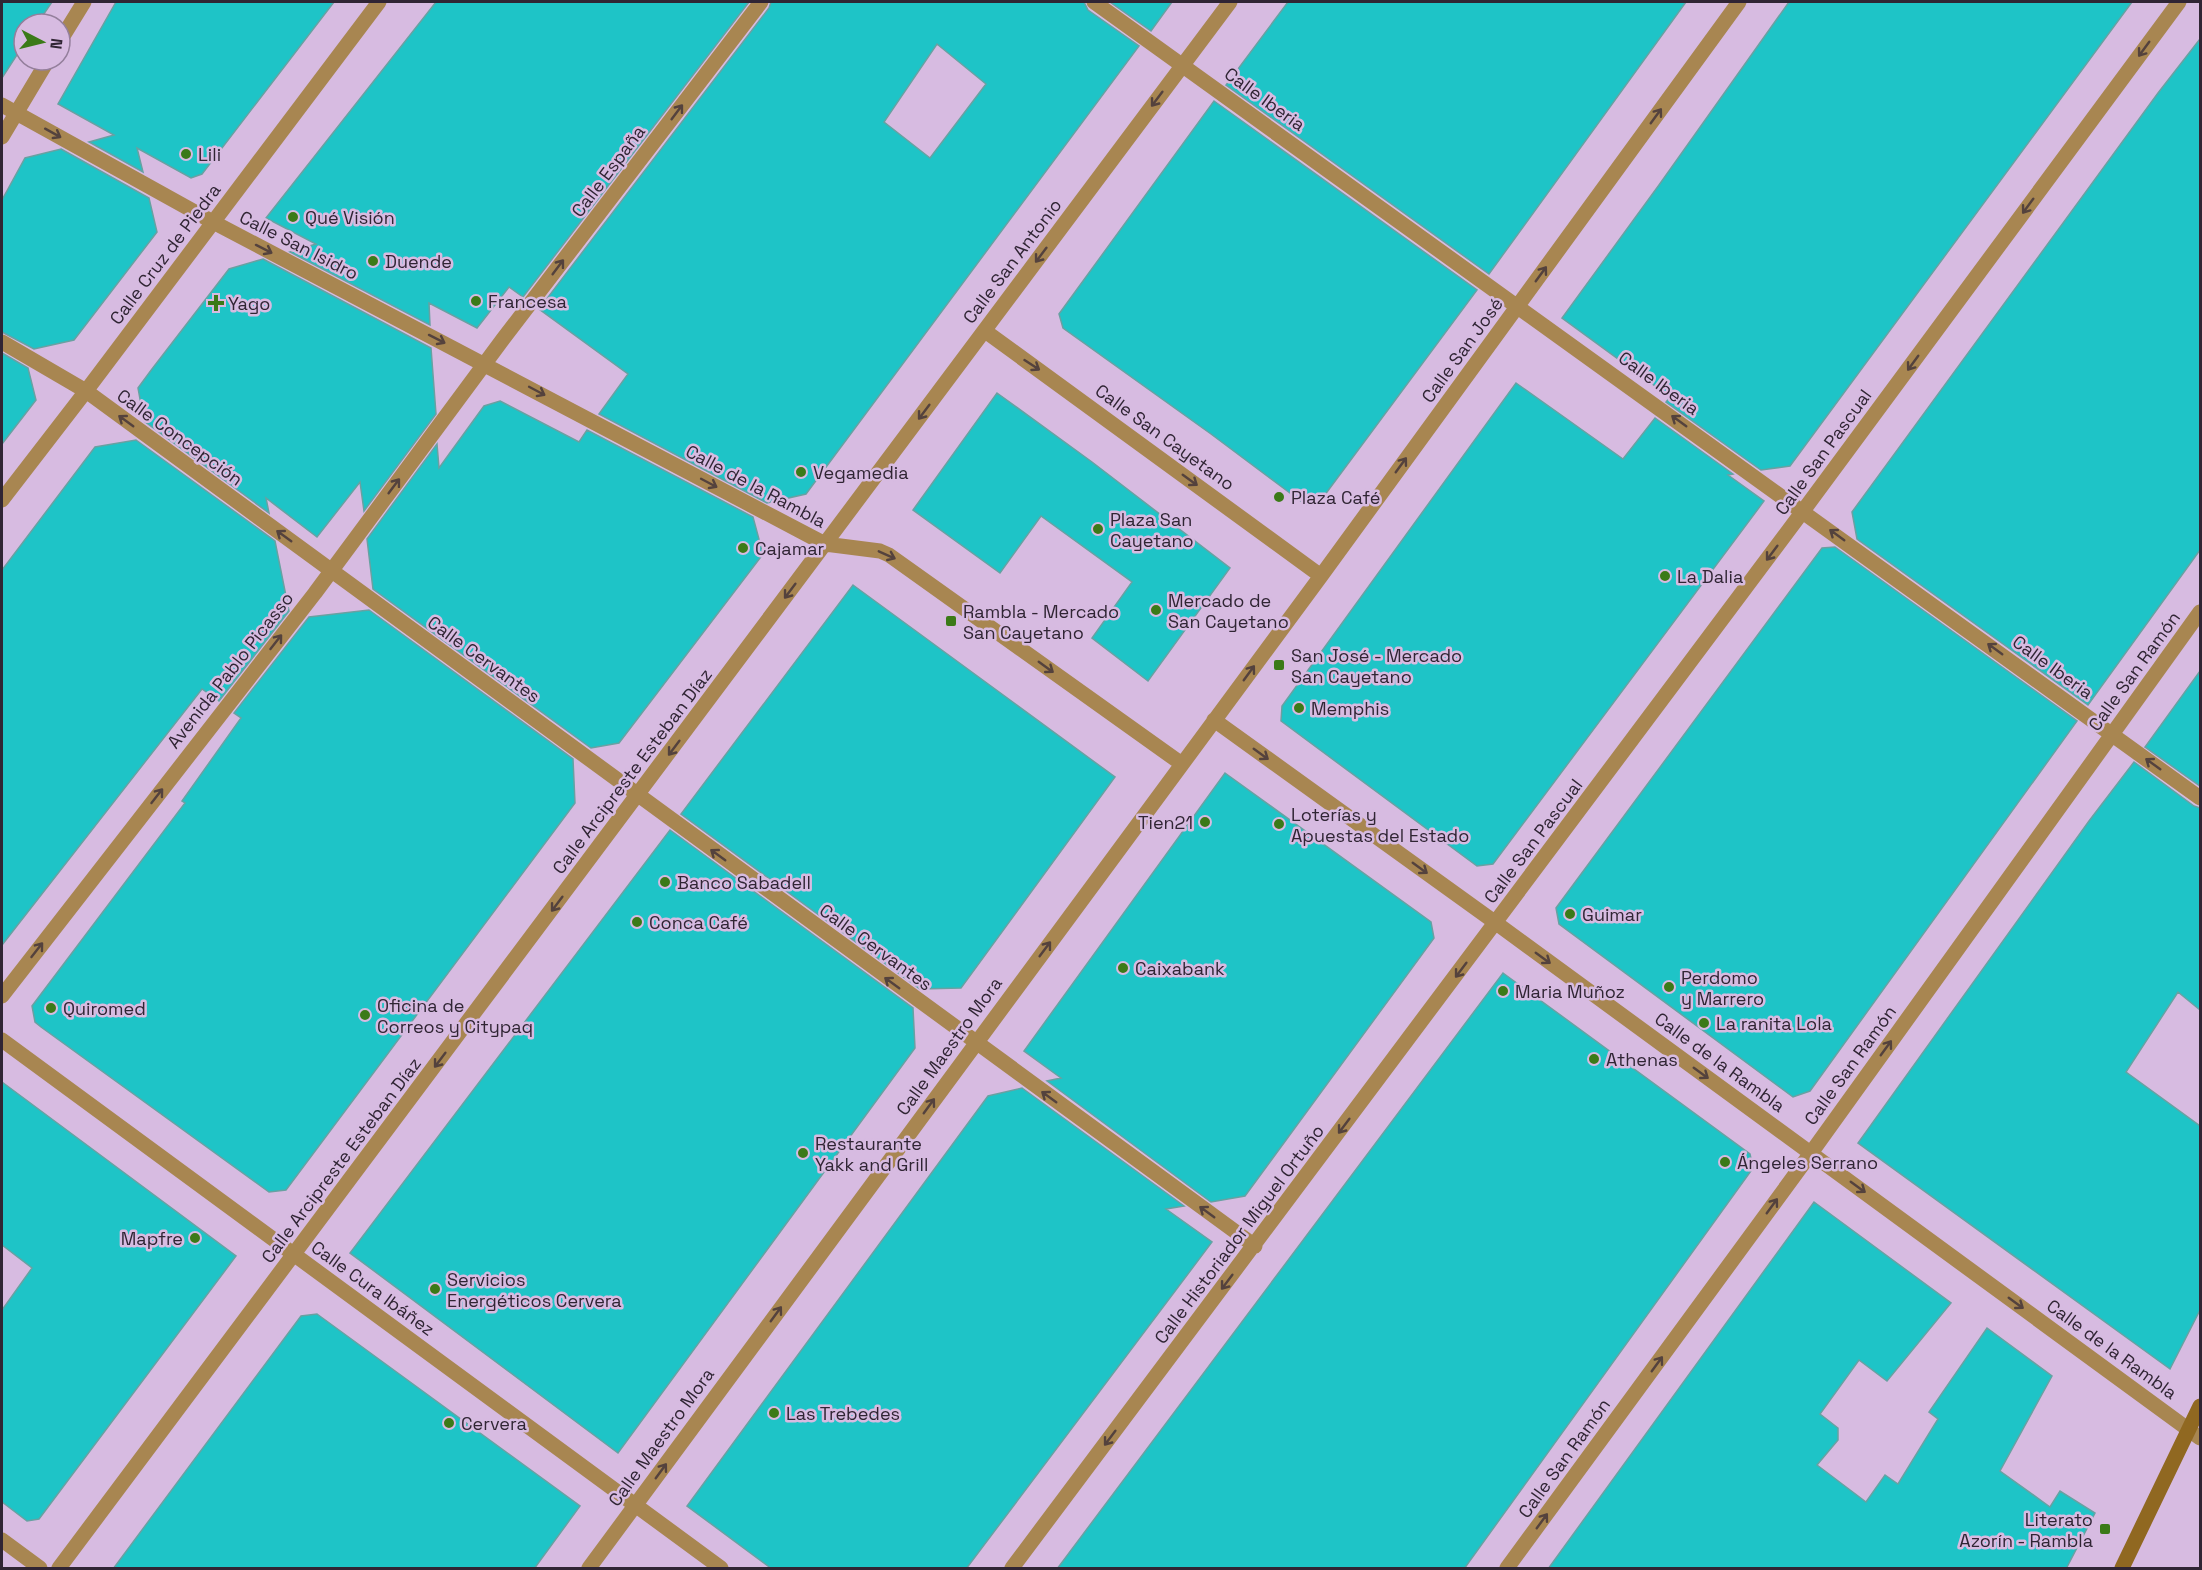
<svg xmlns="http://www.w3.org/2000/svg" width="2202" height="1570" viewBox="0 0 2202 1570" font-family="'Space Grotesk',sans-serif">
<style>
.building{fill:#1ec4c7;stroke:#68a1a2;stroke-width:1.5;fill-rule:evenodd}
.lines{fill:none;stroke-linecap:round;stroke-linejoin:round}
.street{stroke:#a88651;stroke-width:15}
.secondary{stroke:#906821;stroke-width:15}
.oneway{stroke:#54423d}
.poi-dot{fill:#3b7a18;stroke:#d7bbe1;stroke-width:2}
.labels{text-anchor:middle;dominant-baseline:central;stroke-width:5;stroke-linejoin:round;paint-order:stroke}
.street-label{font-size:18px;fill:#302534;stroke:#d7bbe1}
.poi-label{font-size:18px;fill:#302534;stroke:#d7bbe1;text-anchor:start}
</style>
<rect width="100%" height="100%" fill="#d7bbe1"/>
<path class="building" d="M 2,2 L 52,2 L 37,24 L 24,24 L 24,44 L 2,78 Z
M 116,2 L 334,2 L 202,174 L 191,178 L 137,148 L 143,172 L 89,142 L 114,135 L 58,104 Z
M 436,2 L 749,2 L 523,297 L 509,287 L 477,328 L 429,303 L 430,325 L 290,252 L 316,244 L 266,218 Z
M 771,2 L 1084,2 L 1088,10 L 1139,46 L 806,494 L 767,503 L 599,414 L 628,374 L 539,309 L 769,8 ZM 937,44 L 986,84 L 930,158 L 884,122 Z
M 1110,2 L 1172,2 L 1151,31 Z
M 1288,2 L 1686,2 L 1489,274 L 1226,85 Z
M 1789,2 L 2132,2 L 1790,466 L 1761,470 L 1666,402 L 1670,397 L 1562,318 L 1659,185 Z
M 2200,39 L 2200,550 L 2088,705 L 1857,539 L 1852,512 L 2158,93 Z
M 1214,101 L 1477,290 L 1321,500 L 1306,505 L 1211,434 L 1063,328 L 1059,314 Z
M 61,149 L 149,198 L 157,232 L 74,340 L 34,349 L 2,332 L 2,200 L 25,158 Z
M 263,259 L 431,348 L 436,414 L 364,511 L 360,482 L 317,537 L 266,498 L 269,513 L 144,421 L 138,388 L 152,369 L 229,269 Z
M 2,353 L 28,368 L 36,400 L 2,444 Z
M 1516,383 L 1623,459 L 1655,418 L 1733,474 L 1728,475 L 1764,501 L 1493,864 L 1477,866 L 1281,721 L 1282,706 Z
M 997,393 L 1092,462 L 1230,568 L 1148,681 L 1092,638 L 1132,582 L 1041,516 L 1000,573 L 913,510 Z
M 500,401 L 579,442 L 587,430 L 753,517 L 763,554 L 619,743 L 591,748 L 373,589 L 367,539 L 437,444 L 439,468 L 484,406 Z
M 136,440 L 275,541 L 289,611 L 219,701 L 202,689 L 2,945 L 2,570 L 95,447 Z
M 1835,547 L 2077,721 L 1810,1091 L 1793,1097 L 1559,924 L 1556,908 L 1822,548 Z
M 853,585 L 1115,777 L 961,988 L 920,989 L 681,814 Z
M 369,610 L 573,759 L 575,803 L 286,1190 L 269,1192 L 41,1027 L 35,1022 L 32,1006 L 185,803 L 182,801 L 241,718 L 234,713 L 309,617 Z
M 2200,671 L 2200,786 L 2145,747 Z
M 2134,762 L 2194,806 L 2200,808 L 2200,1010 L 2178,992 L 2126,1072 L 2200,1126 L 2200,1310 L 2170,1369 L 1858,1143 L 2089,821 Z
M 1225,773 L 1431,922 L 1434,938 L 1245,1196 L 1211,1202 L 1047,1081 L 1061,1078 L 1024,1051 Z
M 670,830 L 913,1008 L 915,1048 L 618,1453 L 350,1253 Z
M 1503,973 L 1750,1154 L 1753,1168 L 1464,1569 L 1057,1569 Z
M 2,1082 L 236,1256 L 39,1519 L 27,1521 L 2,1502 L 2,1310 L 32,1268 L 2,1245 Z
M 1022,1088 L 1184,1206 L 1166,1209 L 1212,1242 L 966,1569 L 772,1569 L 687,1506 L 988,1096 Z
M 1814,1202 L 1951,1303 L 1887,1381 L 1859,1360 L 1820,1414 L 1838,1428 L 1838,1440 L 1817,1465 L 1866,1502 L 1885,1475 L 1898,1484 L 1938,1419 L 1929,1412 L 1987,1328 L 2052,1376 L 2000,1471 L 2050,1507 L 2060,1491 L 2095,1513 L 2066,1569 L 1548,1569 Z
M 317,1314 L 580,1506 L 534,1569 L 113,1569 L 301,1316 Z"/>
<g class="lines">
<path class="street" d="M 1094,2 L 2200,798
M 60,41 L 84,2
M 2,105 L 213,222 L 825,544 L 880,551 L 889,555 L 1182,764
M 2,137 L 48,60
M 985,331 L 1321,576
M 2,342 L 86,391 L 1255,1246
M 2,500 L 86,391 L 379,2
M 1214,720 L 1496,923 L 2200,1438
M 2,996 L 315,593 L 503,339 L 761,2
M 2,1040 L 721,1568
M 2,1540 L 40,1568
M 59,1568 L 1230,2
M 589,1568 L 1321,576 L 1739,2
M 1012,1568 L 1803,511 L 2179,2
M 1507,1568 L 1811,1153 L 2200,612"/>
<path class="secondary" d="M 2122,1568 L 2200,1406"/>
</g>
<defs><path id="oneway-shaft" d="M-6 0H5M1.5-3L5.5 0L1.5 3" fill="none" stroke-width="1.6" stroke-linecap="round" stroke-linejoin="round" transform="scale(1.5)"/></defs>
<g class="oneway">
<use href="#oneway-shaft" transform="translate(2144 49) rotate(126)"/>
<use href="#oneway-shaft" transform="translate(1157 99) rotate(127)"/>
<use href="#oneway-shaft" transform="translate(677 112) rotate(-53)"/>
<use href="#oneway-shaft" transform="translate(1656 116) rotate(-54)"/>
<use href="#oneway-shaft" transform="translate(53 133) rotate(29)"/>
<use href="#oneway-shaft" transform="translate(2028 206) rotate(126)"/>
<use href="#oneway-shaft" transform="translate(264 249) rotate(27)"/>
<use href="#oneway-shaft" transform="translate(1041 255) rotate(127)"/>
<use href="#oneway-shaft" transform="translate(558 267) rotate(-53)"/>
<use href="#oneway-shaft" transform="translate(1541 274) rotate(-54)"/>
<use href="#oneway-shaft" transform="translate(437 339) rotate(27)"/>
<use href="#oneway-shaft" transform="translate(1913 363) rotate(126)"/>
<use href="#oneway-shaft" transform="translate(1032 365) rotate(33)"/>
<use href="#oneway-shaft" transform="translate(537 391) rotate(28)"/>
<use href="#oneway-shaft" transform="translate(924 412) rotate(127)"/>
<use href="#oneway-shaft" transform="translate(126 421) rotate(-144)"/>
<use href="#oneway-shaft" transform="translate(1679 421) rotate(-144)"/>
<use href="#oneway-shaft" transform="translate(1401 465) rotate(-54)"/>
<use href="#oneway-shaft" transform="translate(1190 480) rotate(36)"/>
<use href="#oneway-shaft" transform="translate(709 483) rotate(28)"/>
<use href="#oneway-shaft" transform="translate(394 486) rotate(-53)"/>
<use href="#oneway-shaft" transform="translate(1837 535) rotate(-144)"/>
<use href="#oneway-shaft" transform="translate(284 536) rotate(-144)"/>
<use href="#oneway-shaft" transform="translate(1772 553) rotate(127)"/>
<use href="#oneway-shaft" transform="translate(887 555) rotate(24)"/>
<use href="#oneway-shaft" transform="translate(790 591) rotate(127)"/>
<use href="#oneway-shaft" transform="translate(276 642) rotate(-52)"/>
<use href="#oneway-shaft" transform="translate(1995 649) rotate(-144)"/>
<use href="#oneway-shaft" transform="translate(1046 667) rotate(36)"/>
<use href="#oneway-shaft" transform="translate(1249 673) rotate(-54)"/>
<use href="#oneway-shaft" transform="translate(674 748) rotate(127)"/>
<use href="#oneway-shaft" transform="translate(1261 754) rotate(36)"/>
<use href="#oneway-shaft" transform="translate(2153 764) rotate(-144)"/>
<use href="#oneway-shaft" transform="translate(157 796) rotate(-52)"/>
<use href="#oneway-shaft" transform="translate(718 855) rotate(-144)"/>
<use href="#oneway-shaft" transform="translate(1420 868) rotate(36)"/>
<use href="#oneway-shaft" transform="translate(557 904) rotate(127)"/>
<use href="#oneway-shaft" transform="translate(1045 949) rotate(-53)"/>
<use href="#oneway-shaft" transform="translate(37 950) rotate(-52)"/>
<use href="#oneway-shaft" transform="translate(1543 958) rotate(36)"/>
<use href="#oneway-shaft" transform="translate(1461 970) rotate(127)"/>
<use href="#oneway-shaft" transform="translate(892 983) rotate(-144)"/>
<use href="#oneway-shaft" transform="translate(1886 1048) rotate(-54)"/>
<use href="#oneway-shaft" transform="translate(440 1060) rotate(127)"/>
<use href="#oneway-shaft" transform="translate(1701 1073) rotate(36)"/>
<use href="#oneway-shaft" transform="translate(1049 1097) rotate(-144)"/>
<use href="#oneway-shaft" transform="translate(929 1106) rotate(-54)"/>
<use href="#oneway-shaft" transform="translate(1344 1126) rotate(127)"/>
<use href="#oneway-shaft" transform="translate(1858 1187) rotate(36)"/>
<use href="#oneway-shaft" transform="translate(1772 1206) rotate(-54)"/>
<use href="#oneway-shaft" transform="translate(1207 1212) rotate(-144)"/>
<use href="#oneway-shaft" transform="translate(1227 1282) rotate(127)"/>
<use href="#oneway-shaft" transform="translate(2016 1303) rotate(36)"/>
<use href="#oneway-shaft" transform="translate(776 1314) rotate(-54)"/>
<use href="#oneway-shaft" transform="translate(1657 1364) rotate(-54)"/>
<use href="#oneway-shaft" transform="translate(1110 1438) rotate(127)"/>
<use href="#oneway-shaft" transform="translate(661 1471) rotate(-54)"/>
<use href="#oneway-shaft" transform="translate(1542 1521) rotate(-54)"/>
</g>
<g class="poi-dot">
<circle cx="186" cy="154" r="6"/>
<circle cx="293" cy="217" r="6"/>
<circle cx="373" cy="261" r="6"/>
<circle cx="476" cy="301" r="6"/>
<path d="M213 294h6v6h6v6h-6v6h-6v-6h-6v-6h6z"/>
<circle cx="801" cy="472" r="6"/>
<circle cx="1279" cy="497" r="6"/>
<circle cx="1098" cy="529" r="6"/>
<circle cx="743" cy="548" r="6"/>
<circle cx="1665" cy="576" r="6"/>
<circle cx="1156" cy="610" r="6"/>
<rect x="945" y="615" width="12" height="12" rx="3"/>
<rect x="1273" y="659" width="12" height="12" rx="3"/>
<circle cx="1299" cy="708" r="6"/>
<circle cx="1205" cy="822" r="6"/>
<circle cx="1279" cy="824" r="6"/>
<circle cx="665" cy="882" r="6"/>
<circle cx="1570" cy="914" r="6"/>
<circle cx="637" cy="922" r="6"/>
<circle cx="1123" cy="968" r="6"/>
<circle cx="1669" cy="987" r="6"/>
<circle cx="1503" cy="991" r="6"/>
<circle cx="51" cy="1008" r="6"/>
<circle cx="365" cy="1015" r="6"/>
<circle cx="1704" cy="1023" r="6"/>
<circle cx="1594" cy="1059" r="6"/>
<circle cx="803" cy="1153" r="6"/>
<circle cx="1725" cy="1162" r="6"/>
<circle cx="195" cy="1238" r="6"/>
<circle cx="435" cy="1289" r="6"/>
<circle cx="774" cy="1413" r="6"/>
<circle cx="449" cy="1423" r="6"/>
<rect x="2099" y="1523" width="12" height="12" rx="3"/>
</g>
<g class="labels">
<g class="street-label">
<text transform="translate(1265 99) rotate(36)">Calle Iberia</text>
<text transform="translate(608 171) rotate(-53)">Calle España</text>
<text transform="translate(299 245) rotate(27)">Calle San Isidro</text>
<text transform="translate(165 254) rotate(-53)">Calle Cruz de Piedra</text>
<text transform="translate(1012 261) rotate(-53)">Calle San Antonio</text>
<text transform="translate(1462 350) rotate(-54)">Calle San José</text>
<text transform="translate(1659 383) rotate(36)">Calle Iberia</text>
<text transform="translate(180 437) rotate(36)">Calle Concepción</text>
<text transform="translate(1165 437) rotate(36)">Calle San Cayetano</text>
<text transform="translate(1823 452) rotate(-54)">Calle San Pascual</text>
<text transform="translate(756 486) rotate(28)">Calle de la Rambla</text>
<text transform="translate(484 659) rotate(36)">Calle Cervantes</text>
<text transform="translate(2053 667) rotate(36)">Calle Iberia</text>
<text transform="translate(230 670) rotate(-52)">Avenida Pablo Picasso</text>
<text transform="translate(2134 671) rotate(-54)">Calle San Ramón</text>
<text transform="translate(632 771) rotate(-53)">Calle Arcipreste Esteban Díaz</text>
<text transform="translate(1533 841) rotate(-53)">Calle San Pascual</text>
<text transform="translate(876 947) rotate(36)">Calle Cervantes</text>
<text transform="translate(949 1046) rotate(-54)">Calle Maestro Mora</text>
<text transform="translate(1720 1062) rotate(36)">Calle de la Rambla</text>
<text transform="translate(1850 1065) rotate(-54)">Calle San Ramón</text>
<text transform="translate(341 1160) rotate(-53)">Calle Arcipreste Esteban Díaz</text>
<text transform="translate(1239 1234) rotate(-53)">Calle Historiador Miguel Ortuño</text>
<text transform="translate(373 1288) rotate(36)">Calle Cura Ibáñez</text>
<text transform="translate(2112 1349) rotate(36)">Calle de la Rambla</text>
<text transform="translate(661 1437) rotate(-54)">Calle Maestro Mora</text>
<text transform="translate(1564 1458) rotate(-54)">Calle San Ramón</text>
</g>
<g class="poi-label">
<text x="198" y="154">Lili</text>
<text x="305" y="217">Qué Visión</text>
<text x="385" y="261">Duende</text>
<text x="488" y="301">Francesa</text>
<text x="228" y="303">Yago</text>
<text x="813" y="472">Vegamedia</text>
<text x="1291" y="497">Plaza Café</text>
<text x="1110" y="519">Plaza San<tspan x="1110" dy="21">Cayetano</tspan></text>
<text x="755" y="548">Cajamar</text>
<text x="1677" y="576">La Dalia</text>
<text x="1168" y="600">Mercado de<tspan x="1168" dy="21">San Cayetano</tspan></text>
<text x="963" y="611">Rambla - Mercado<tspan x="963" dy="21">San Cayetano</tspan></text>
<text x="1291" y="655">San José - Mercado<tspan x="1291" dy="21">San Cayetano</tspan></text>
<text x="1311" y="708">Memphis</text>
<text x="1291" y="814">Loterías y<tspan x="1291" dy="21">Apuestas del Estado</tspan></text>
<text x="1193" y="822" text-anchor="end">Tien21</text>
<text x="677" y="882">Banco Sabadell</text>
<text x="1582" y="914">Guimar</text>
<text x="649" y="922">Conca Café</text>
<text x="1135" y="968">Caixabank</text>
<text x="1681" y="977">Perdomo<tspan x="1681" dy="21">y Marrero</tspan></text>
<text x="1515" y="991">Maria Muñoz</text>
<text x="377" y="1005">Oficina de<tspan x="377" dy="21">Correos y Citypaq</tspan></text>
<text x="63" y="1008">Quiromed</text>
<text x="1716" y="1023">La ranita Lola</text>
<text x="1606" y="1059">Athenas</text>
<text x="815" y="1143">Restaurante<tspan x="815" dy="21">Yakk and Grill</tspan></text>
<text x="1737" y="1162">Ángeles Serrano</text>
<text x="183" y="1238" text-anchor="end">Mapfre</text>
<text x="447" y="1279">Servicios<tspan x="447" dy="21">Energéticos Cervera</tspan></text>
<text x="786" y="1413">Las Trebedes</text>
<text x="461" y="1423">Cervera</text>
<text x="2093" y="1519" text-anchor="end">Literato<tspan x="2093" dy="21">Azorín - Rambla</tspan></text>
</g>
</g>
<rect width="2202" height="1570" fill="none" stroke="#302534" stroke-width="6"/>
<g transform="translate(42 42) rotate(97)"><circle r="28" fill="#d7bbe1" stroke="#947f9c" stroke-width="1.5"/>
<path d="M0-4.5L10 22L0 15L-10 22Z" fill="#3b7a18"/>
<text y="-9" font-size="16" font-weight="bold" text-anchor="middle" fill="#302534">N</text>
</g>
</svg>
